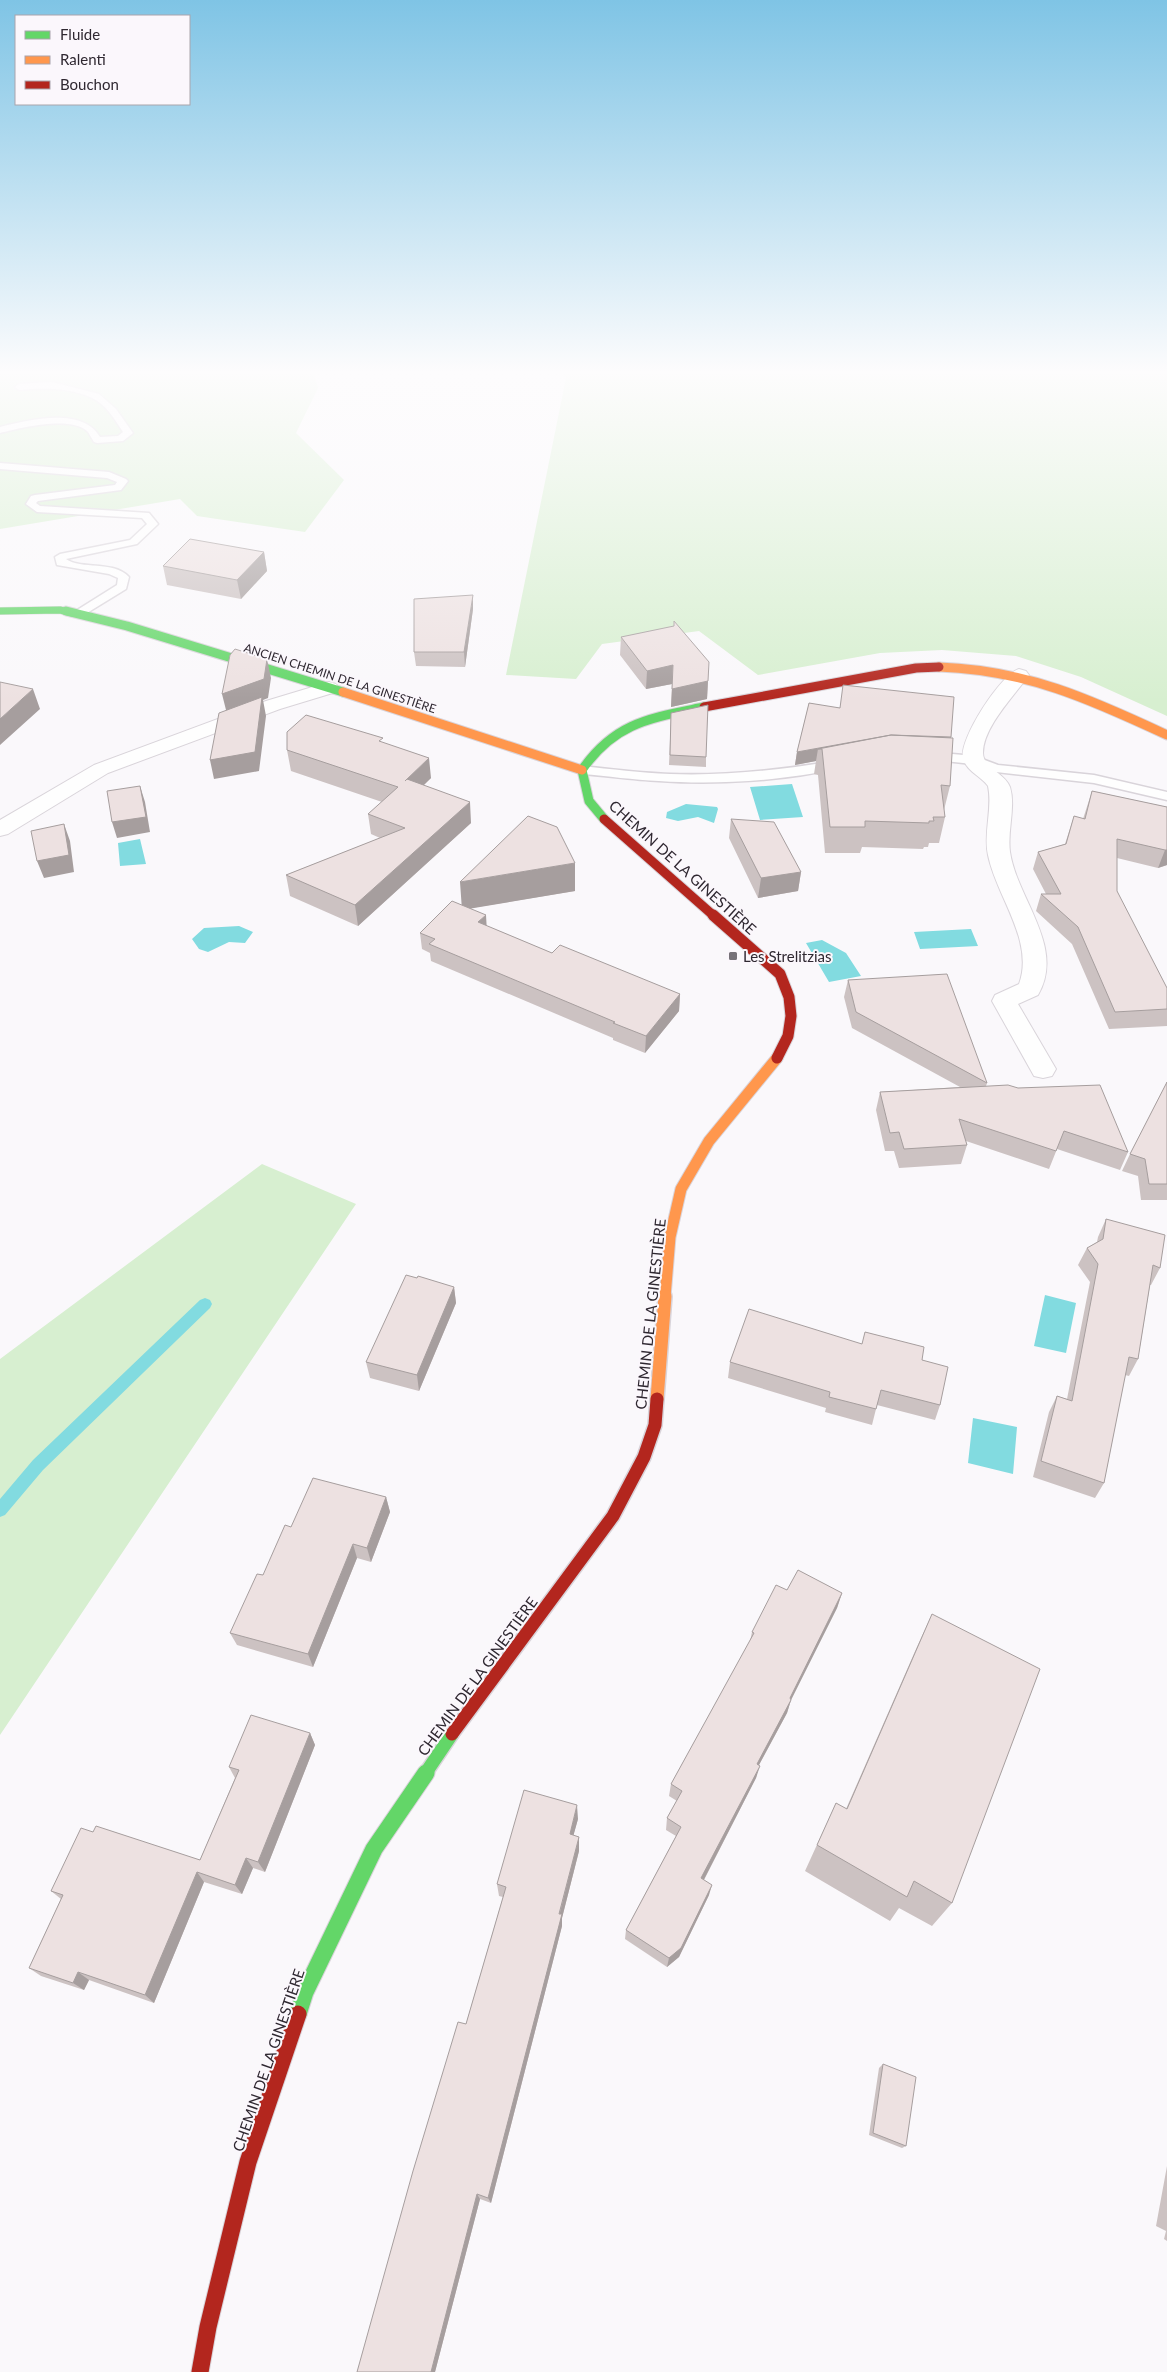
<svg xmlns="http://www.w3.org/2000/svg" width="1167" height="2372" viewBox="0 0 1167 2372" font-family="Lato,sans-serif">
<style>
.green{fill:#d7efd0}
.water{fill:#82dbe0}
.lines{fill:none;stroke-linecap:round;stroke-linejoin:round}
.stream{fill:#82dbe0;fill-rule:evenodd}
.lane-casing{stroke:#d9d4da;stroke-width:3}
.street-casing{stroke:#d9d4da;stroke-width:2}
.fast-far3-casing{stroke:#d9d4da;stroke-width:8}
.fast-far2-casing{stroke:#d9d4da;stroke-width:11}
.fast-far1-casing{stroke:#d9d4da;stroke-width:16}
.fast-casing{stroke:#d9d4da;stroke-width:19}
.slow-far2-casing{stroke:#d9d4da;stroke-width:11}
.slow-far1-casing{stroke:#d9d4da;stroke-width:13}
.slow-casing{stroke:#d9d4da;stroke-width:16}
.jam-far3-casing{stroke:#d9d4da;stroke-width:11}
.jam-far2-casing{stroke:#d9d4da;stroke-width:13}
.jam-far1-casing{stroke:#d9d4da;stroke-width:16}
.jam-casing{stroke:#d9d4da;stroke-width:19}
.lane{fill:#fefefe;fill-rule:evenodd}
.street{fill:#fefefe;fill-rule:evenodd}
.fast-far3{stroke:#63d668;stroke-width:7}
.fast-far2{stroke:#63d668;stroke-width:9}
.fast-far1{stroke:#63d668;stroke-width:13}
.fast{stroke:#63d668;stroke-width:17}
.slow-far2{stroke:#ff974d;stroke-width:9}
.slow-far1{stroke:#ff974d;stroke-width:11}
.slow{stroke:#ff974d;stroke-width:13}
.jam-far3{stroke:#b3261e;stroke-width:9}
.jam-far2{stroke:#b3261e;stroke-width:11}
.jam-far1{stroke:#b3261e;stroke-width:13}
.jam{stroke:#b3261e;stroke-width:17}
.wall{fill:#ccc2c2}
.shaded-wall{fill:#a69e9e}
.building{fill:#ede1e1;stroke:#a69e9e}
.poi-dot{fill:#767178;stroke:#fbf7fc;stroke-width:2}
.labels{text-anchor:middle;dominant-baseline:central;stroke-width:4;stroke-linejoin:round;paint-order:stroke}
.far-street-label{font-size:12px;fill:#2f2831;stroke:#fbf7fc}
.street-label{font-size:15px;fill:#2f2831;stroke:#fbf7fc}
.poi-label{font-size:15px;fill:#2f2831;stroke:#fbf7fc;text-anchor:start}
</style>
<rect width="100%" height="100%" fill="#faf8fb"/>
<path class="green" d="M 0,370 L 313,370 L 318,388 L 296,433 L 344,480 L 305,532 L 197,516 L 180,499 L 0,529 Z
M 559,370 L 1167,370 L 1167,716 L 1081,677 L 1016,656 L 942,650 L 880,653 L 758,675 L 699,631 L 602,644 L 576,679 L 506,675 L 566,378 Z
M 262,1164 L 356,1204 L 0,1735 L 0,1359 Z"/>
<path class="water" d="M 792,784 L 803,817 L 760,820 L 750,787 Z
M 686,804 L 717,807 L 718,809 L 714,823 L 698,817 L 678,821 L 666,818 L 667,812 Z
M 140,839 L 146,864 L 120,866 L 118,843 Z
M 239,926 L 253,932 L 245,943 L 229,942 L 208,952 L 199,949 L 192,939 L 204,928 Z
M 971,929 L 978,946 L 920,949 L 914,932 Z
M 822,940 L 846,953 L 861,976 L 829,982 L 806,943 Z
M 1045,1295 L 1076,1303 L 1066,1353 L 1034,1346 Z
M 973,1418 L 1017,1427 L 1013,1474 L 968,1463 Z"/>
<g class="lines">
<path class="stream" d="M 205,1298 L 210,1300 L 212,1304 L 210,1308 L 43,1470 L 5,1515 L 0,1517 L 0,1499 L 33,1460 L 200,1300 Z"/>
<g class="lane-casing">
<path id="lane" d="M 52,382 L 99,394 L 116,409 L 133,433 L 123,441 L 97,443 L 94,442 C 92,439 90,435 88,432 C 72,415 20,428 0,433 L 0,427 C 28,420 82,406 100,437 L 118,436 L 123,432 C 115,420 106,404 92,398 C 69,387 43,388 19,390 L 15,387 L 19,384 Z
M 0,463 L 109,472 L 126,479 L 128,481 L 121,490 L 38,501 L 36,503 L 40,506 L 149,513 L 158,524 L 137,544 L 66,559 C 81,570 113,560 129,577 L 126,589 L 82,616 L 74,616 L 74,612 L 117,585 L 118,578 L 109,574 L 57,565 L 55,557 L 60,554 L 130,540 L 147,524 L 142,518 L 37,512 L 26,504 L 31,496 L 35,495 L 115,485 L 117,482 L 107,478 L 0,469 Z
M 931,752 L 974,756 L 998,765 L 1094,775 L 1167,792 L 1167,800 L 1094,783 L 996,772 L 972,764 L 927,759 L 925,756 L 927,753 Z
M 835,761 L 841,765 L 839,768 C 784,781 716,785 659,781 C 633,780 608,776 582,774 L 576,770 L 582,766 C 611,769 641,773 670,774 C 725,776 780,770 835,761 Z"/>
</g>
<g class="street-casing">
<path id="street" d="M 1019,669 L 1026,671 L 1029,675 C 1015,695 983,727 983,753 C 983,768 1005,773 1010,787 C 1016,807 1007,831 1010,852 C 1017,899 1066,947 1038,995 L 1018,1004 L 1056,1069 L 1052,1076 L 1043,1078 L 1034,1076 L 992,1001 L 995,995 L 1019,984 C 1035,941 996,896 988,855 C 983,832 993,809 988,786 C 981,776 966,771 963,758 C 959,739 1001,674 1019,669 Z
M 329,682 L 336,684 L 339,688 L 336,692 L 280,709 L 108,773 L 8,834 L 0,836 L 0,820 L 94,765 L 266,701 Z"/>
</g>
<g class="fast-far3-casing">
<path id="fast-far3" d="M 0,611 L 60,610 L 72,613"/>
</g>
<g class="fast-far2-casing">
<path id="fast-far2" d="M 66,611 L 127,626 L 343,692
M 604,819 L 589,801 L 582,770 C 615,722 651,718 704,707"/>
</g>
<g class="fast-far1-casing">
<path id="fast-far1" d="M 425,1774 L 452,1734"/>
</g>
<g class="fast-casing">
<path id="fast" d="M 298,2014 L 305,1992 L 374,1849 L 426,1773"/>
</g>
<g class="slow-far2-casing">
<path id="slow-far2" d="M 939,667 C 1026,670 1090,699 1167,735
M 343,692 L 582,770"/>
</g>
<g class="slow-far1-casing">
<path id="slow-far1" d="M 665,1297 L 670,1237 L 681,1189 L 709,1141 L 777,1058"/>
</g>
<g class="slow-casing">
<path id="slow" d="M 657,1399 L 665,1296"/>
</g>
<g class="jam-far3-casing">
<path id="jam-far3" d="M 704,707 L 916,668 L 939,667
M 604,819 L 714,916"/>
</g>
<g class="jam-far2-casing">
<path id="jam-far2" d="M 713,915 L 780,974 L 789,997 L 791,1016 L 788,1036 L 777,1058"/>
</g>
<g class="jam-far1-casing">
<path id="jam-far1" d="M 452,1734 L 613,1516 L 644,1457 L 655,1425 L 657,1399"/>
</g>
<g class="jam-casing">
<path id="jam" d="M 200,2372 L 208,2327 L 248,2162 L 298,2014"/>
</g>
<use href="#lane" class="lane"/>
<use href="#street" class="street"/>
<use href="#fast-far3" class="fast-far3"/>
<use href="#fast-far2" class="fast-far2"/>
<use href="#fast-far1" class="fast-far1"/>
<use href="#fast" class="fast"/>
<use href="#slow-far2" class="slow-far2"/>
<use href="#slow-far1" class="slow-far1"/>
<use href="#slow" class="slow"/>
<use href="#jam-far3" class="jam-far3"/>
<use href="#jam-far2" class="jam-far2"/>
<use href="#jam-far1" class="jam-far1"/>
<use href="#jam" class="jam"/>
</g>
<path class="wall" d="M 264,552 L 267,571 L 241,599 L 167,585 L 163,566 Z
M 473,609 L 465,667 L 416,666 L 414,652 Z
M 621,637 L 708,681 L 707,699 L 671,707 L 672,684 L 646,689 L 620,655 Z
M 809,703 L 951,737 L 950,786 L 944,810 L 945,817 L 939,843 L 929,843 L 928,847 L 924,847 L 923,849 L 862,847 L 860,853 L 825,853 L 818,775 L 814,774 L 816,761 L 795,765 L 797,752 Z
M 671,713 L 706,757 L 706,767 L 669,765 Z
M 383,743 L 431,778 L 424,785 L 471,823 L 358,926 L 290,896 L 286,875 L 380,838 L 371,834 L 368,814 L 382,802 L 291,771 L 287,750 Z
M 1092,791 L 1167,807 L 1167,865 L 1158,868 L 1117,858 L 1117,891 L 1167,1009 L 1167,1026 L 1109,1029 L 1072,944 L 1036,911 L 1041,894 L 1046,894 L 1033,869 L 1038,852 L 1065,844 L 1074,816 L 1083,819 Z
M 731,819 L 801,872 L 798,891 L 758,898 L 729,838 Z
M 575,863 L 575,891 L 471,908 L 487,926 L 552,953 L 680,994 L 679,1011 L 645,1053 L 613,1040 L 613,1038 L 431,961 L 430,953 L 422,949 L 420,933 L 461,905 Z
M 848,980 L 987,1083 L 986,1086 L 1128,1152 L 1120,1170 L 1057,1149 L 1049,1169 L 966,1141 L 967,1145 L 961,1164 L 899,1168 L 894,1151 L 885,1151 L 876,1110 L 880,1092 L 960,1087 L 852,1028 L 844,997 Z
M 1167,1082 L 1167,1200 L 1141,1200 L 1138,1176 L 1122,1171 L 1130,1154 Z
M 1106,1219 L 1160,1268 L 1151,1285 L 1150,1285 L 1138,1359 L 1129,1376 L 1125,1375 L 1104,1483 L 1095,1498 L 1033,1477 L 1049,1412 L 1057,1396 L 1067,1399 L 1090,1282 L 1078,1265 L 1087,1248 L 1097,1242 L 1098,1237 Z
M 454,1287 L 456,1303 L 419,1391 L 370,1378 L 366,1362 Z
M 862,1344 L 922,1360 L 940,1405 L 935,1420 L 877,1405 L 872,1425 L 825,1412 L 826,1408 L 728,1378 L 730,1362 Z
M 386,1497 L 390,1512 L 371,1562 L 357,1558 L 313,1667 L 237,1645 L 230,1633 L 291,1527 Z
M 787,1590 L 842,1593 L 837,1608 L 791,1700 L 787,1713 L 759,1765 L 756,1778 L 704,1880 L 709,1895 L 679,1957 L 667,1967 L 625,1939 L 626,1930 L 676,1836 L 666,1830 L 667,1818 L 677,1801 L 669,1796 L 671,1784 L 750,1641 L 752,1632 Z
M 932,1614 L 952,1903 L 932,1926 L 899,1908 L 890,1921 L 805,1871 L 836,1803 L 846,1809 L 916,1649 Z
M 310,1733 L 315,1745 L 265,1872 L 253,1868 L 242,1894 L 204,1882 L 154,2003 L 89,1980 L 84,1990 L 41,1976 L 29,1968 L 61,1899 L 51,1891 L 93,1832 L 200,1860 L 235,1778 L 229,1767 Z
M 578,1819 L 573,1836 L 579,1837 L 579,1851 L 562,1918 L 562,1926 L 491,2203 L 480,2199 L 435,2372 L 357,2372 L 466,2024 L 503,1897 L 499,1896 L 497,1884 Z
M 883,2064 L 906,2146 L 902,2148 L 869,2135 L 879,2068 Z
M 1167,2166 L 1167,2241 L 1164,2239 L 1166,2231 L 1156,2226 Z"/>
<path class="shaded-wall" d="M 264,552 L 267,571 L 241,599 L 237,580 Z
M 473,595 L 473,609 L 465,667 L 464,652 Z
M 267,659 L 271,678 L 268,698 L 263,700 L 266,716 L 259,771 L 214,779 L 210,760 L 227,714 L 222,694 Z
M 673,665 L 672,684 L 646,689 L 647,671 Z
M 708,681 L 707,699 L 671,707 L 672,689 Z
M 33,689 L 40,709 L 0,745 L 0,719 Z
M 888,736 L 818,749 L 816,761 L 795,765 L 797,752 Z
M 429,758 L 431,778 L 407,801 L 405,781 Z
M 140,786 L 145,802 L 150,832 L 117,838 L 112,822 Z
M 470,802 L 471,823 L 358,926 L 355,905 Z
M 64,824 L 70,841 L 74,872 L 44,878 L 37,861 Z
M 1165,850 L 1167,850 L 1167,865 L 1158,868 Z
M 575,863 L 575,891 L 462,910 L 460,882 Z
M 801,872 L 798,891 L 758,898 L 761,878 Z
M 486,915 L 487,932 L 478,922 Z
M 680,994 L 679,1011 L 645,1053 L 646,1036 Z
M 454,1287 L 456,1303 L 419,1391 L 417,1375 Z
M 386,1497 L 390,1512 L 371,1562 L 367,1548 Z
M 353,1544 L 357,1558 L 313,1667 L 308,1654 Z
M 842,1593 L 837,1608 L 791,1700 L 787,1713 L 753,1776 L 757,1764 Z
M 310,1733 L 315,1745 L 265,1872 L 258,1862 Z
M 760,1766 L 756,1778 L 699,1889 L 701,1878 Z
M 577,1805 L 578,1819 L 570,1848 L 570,1834 Z
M 579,1837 L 579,1851 L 562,1918 L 562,1926 L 491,2203 L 488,2198 Z
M 246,1858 L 253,1868 L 242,1894 L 235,1885 Z
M 197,1872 L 204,1882 L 154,2003 L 145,1995 Z
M 712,1885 L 709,1895 L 679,1957 L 667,1967 L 669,1958 Z
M 78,1972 L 89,1980 L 84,1990 L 73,1983 Z
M 477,2194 L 480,2199 L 435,2372 L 431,2372 Z"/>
<path class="building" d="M 190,539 L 264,552 L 237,580 L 163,566 Z
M 473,595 L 464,652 L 414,652 L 414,599 Z
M 674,621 L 709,662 L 708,681 L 672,689 L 673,665 L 647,671 L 621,637 L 674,626 Z
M 235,649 L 267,659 L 264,679 L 222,694 L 230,655 Z
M 0,682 L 33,689 L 0,719 Z
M 843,685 L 954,697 L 951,737 L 891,735 L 797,752 L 809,703 L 840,708 Z
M 262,697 L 255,752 L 210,760 L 219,713 Z
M 708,705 L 706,757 L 670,755 L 671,713 Z
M 306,715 L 383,738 L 379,741 L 429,758 L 405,781 L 407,779 L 470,802 L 355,905 L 286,875 L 405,828 L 368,814 L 398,787 L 287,750 L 287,732 Z
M 891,735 L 953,738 L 950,786 L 941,785 L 945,817 L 933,817 L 934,821 L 929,821 L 929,823 L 865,821 L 865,827 L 830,827 L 822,749 L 818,749 Z
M 140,786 L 146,817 L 112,822 L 107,791 Z
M 1092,791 L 1167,807 L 1167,850 L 1165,850 L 1117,839 L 1117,891 L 1167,988 L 1167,1009 L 1115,1012 L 1078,927 L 1041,894 L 1061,894 L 1038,852 L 1066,844 L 1074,816 L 1085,819 Z
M 528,816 L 557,827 L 575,863 L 460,882 Z
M 731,819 L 774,822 L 801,872 L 761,878 Z
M 64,824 L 69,855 L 37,861 L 31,831 Z
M 452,901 L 486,915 L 478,922 L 552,953 L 560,945 L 680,994 L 646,1036 L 613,1023 L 615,1022 L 429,944 L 435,939 L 420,933 Z
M 947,974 L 987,1083 L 856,1012 L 848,980 Z
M 1167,1082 L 1167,1184 L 1149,1184 L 1145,1159 L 1130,1154 Z
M 1008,1085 L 1018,1088 L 1100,1085 L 1128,1152 L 1064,1131 L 1056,1151 L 959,1119 L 967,1145 L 904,1149 L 899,1132 L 890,1133 L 880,1092 Z
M 1106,1219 L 1165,1235 L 1160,1268 L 1153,1265 L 1138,1359 L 1129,1357 L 1104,1483 L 1041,1461 L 1057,1396 L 1072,1401 L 1098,1264 L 1087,1248 L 1103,1239 Z
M 406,1275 L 417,1278 L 418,1276 L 454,1287 L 417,1375 L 366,1362 Z
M 749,1309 L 862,1344 L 865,1332 L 924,1347 L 922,1360 L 948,1367 L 940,1405 L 881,1390 L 876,1409 L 829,1397 L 830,1392 L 730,1362 Z
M 313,1478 L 386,1497 L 367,1548 L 353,1544 L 308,1654 L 230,1633 L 257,1574 L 263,1575 L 285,1525 L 291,1527 Z
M 798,1570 L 842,1593 L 790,1698 L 791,1700 L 757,1764 L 760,1766 L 701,1878 L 712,1885 L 681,1948 L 669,1958 L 626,1930 L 681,1827 L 667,1818 L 682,1791 L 671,1784 L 754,1633 L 752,1632 L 776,1585 L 787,1590 Z
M 932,1614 L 1040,1669 L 952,1903 L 914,1881 L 907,1897 L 817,1845 L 836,1803 L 847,1809 Z
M 251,1715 L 310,1733 L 258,1862 L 246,1858 L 235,1885 L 197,1872 L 145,1995 L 78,1972 L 73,1983 L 29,1968 L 63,1895 L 51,1891 L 81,1828 L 93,1832 L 96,1826 L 200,1860 L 239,1770 L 229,1767 Z
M 524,1790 L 577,1805 L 570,1834 L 579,1837 L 559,1914 L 562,1914 L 488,2198 L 477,2194 L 431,2372 L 357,2372 L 413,2171 L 458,2022 L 466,2024 L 506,1887 L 497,1884 Z
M 883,2064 L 916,2077 L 906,2146 L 873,2133 Z"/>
<linearGradient id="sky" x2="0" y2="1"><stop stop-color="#7fc4e5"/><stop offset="0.53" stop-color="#fdfcfd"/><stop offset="1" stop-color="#fdfcfd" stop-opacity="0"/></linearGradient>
<rect width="1167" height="702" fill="url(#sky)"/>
<rect class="poi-dot" x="728" y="951" width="10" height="10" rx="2.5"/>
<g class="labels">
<g class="far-street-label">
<text transform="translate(340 678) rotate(18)">ANCIEN CHEMIN DE LA GINESTIÈRE</text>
</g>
<g class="street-label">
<text transform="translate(683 867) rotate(42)">CHEMIN DE LA GINESTIÈRE</text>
<text transform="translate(650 1314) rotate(-84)">CHEMIN DE LA GINESTIÈRE</text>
<text transform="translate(477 1676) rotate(-54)">CHEMIN DE LA GINESTIÈRE</text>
<text transform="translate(268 2060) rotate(-71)">CHEMIN DE LA GINESTIÈRE</text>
</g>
<g class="poi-label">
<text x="743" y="956">Les Strelitzias</text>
</g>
</g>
<rect x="15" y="15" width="175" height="90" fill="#fbf7fc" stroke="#a9a4ab"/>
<rect x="25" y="31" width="25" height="8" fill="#63d668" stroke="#a9a4ab"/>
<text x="60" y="40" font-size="15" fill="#2f2831">Fluide</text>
<rect x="25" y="56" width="25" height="8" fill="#ff974d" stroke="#a9a4ab"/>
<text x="60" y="65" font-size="15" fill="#2f2831">Ralenti</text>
<rect x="25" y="81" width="25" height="8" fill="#b3261e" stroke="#a9a4ab"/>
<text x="60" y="90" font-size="15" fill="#2f2831">Bouchon</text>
</svg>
